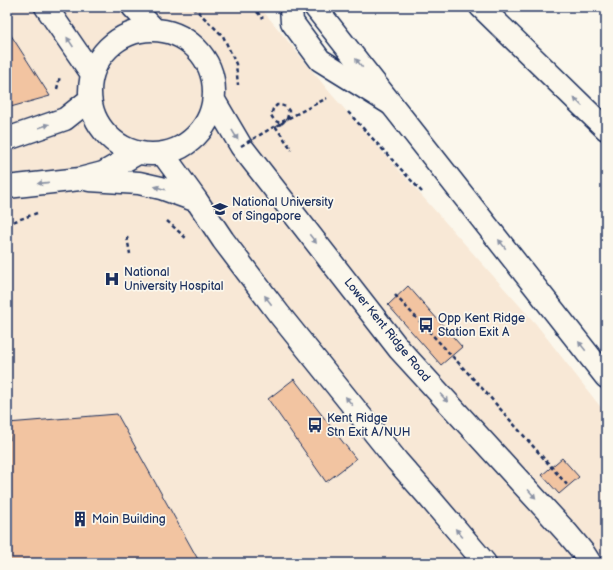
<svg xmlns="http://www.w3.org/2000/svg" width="613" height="570" viewBox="0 0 613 570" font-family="'Balsamiq Sans',sans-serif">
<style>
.built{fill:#f8e8d6}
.building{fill:#f2c4a1;stroke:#1b2f5e}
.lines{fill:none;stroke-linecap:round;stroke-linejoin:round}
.minor-casing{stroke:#1b2f5e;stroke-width:25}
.highway-casing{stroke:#1b2f5e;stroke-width:25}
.path{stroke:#1b2f5e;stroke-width:2.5;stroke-dasharray:4 3;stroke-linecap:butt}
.minor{stroke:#fbf7ec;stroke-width:22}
.highway{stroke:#fbf7ec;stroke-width:22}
.path-bridge{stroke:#1b2f5e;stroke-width:2.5;stroke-dasharray:4 3;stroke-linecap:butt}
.oneway{fill:#8b93a5}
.labels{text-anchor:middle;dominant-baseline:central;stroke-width:3.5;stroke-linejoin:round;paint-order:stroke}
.poi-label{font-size:12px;fill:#1b2f5e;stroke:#fbf7ec;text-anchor:start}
.street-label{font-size:12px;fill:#1b2f5e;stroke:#fbf7ec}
</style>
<rect width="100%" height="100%" fill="#fbf7ec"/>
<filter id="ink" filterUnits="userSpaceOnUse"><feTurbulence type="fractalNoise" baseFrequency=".025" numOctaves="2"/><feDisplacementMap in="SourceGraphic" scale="8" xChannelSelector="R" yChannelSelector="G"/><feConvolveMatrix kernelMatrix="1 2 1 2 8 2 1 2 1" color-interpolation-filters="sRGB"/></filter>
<g filter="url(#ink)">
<path class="built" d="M 7,7 L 260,7 L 332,95 L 536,324 L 606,414 L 606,563 L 7,563 Z"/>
<path class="building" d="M 7,29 L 50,96 L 7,108 Z
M 408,286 L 462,347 L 441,365 L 388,305 Z
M 294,379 L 356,459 L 326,482 L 268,399 Z
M 117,414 L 200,563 L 7,563 L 7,440 L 10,440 L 8,423 Z
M 562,458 L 579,477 L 559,494 L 542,475 Z"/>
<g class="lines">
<g class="minor-casing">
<path id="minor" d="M 46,7 L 92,74
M 133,7 L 154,29
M 291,7 L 292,22 L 320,60 L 391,104
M90 92a62 62 0 1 1 124 0a62 62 0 1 1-124 0Z
M 215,102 L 241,146 L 399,349 L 568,534 L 583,552 L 590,563
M 7,139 L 65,119 L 89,100
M 163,154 L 197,201 L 223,240 L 279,314 L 397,461 L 427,495 L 485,563
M 89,180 L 139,183 L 161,188 L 197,201
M 7,187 L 80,179 L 103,173 L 138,153"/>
</g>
<g class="highway-casing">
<path id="highway" d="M 315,7 L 606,377
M 481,7 L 606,129"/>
</g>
<path class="path" d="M 193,7 L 223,36 L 236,64 L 238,85
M 252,7 L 263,18
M 57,89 L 60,76
M 348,112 L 422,192
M 287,119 L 289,111 C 286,106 282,105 277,105 L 273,109 L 271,115 C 276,125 281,123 289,118 L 327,98
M 281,124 L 275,126 L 292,150
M 167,221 L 187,239
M 7,224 L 37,213
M 127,237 L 130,254
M 395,295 L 481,387 L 568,486"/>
<use href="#minor" class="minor"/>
<use href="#highway" class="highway"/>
<path class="path-bridge" d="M 281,124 L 287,119
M 241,146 L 275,126"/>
</g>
<defs><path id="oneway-solid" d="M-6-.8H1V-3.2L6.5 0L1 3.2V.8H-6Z"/></defs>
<g class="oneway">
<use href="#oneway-solid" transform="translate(70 42) rotate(-124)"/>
<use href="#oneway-solid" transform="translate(359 63) rotate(-128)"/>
<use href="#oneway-solid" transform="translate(578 102) rotate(-135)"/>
<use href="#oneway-solid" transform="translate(44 126) rotate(-19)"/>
<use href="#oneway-solid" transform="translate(235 135) rotate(59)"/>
<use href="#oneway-solid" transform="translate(43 183) rotate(174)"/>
<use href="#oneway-solid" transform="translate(160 188) rotate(-164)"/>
<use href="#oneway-solid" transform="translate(313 239) rotate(52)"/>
<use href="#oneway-solid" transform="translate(502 244) rotate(-128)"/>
<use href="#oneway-solid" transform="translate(268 300) rotate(-127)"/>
<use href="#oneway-solid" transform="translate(582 346) rotate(-128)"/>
<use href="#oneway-solid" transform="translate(444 398) rotate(48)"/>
<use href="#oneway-solid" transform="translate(349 401) rotate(-129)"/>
<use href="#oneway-solid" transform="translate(532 494) rotate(48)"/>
<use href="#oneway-solid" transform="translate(459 533) rotate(-130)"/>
</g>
</g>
<defs>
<g id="university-bare" transform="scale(1.2)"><path d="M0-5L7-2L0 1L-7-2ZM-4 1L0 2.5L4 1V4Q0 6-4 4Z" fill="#1b2f5e" stroke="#fbf7ec" stroke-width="2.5" paint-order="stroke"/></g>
<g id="hospital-bare" transform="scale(1.2)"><path d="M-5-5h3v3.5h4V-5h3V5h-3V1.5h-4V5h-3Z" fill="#1b2f5e" stroke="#fbf7ec" stroke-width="2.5" paint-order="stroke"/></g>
<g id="bus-bare" transform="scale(1.2)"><path d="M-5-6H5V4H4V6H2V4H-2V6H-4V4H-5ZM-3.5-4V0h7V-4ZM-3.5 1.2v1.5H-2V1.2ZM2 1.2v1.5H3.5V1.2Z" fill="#1b2f5e" stroke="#fbf7ec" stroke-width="2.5" paint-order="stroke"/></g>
<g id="building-bare" transform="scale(1.2)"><path d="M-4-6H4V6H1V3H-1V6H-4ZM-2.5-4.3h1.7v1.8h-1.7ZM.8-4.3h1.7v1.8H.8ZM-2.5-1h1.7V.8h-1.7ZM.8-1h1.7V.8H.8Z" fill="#1b2f5e" stroke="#fbf7ec" stroke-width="2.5" paint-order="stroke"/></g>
</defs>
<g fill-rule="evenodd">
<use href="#university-bare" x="220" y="209"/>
<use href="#hospital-bare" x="112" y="279"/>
<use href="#bus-bare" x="426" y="325"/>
<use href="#bus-bare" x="315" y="425"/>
<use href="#building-bare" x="80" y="519"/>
</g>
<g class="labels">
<g class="poi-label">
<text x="232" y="202">National University<tspan x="232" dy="14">of Singapore</tspan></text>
<text x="124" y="272">National<tspan x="124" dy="14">University Hospital</tspan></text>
<text x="438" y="318">Opp Kent Ridge<tspan x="438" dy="14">Station Exit A</tspan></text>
<text x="327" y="418">Kent Ridge<tspan x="327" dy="14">Stn Exit A/NUH</tspan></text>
<text x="92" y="519">Main Building</text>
</g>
<g class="street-label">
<text transform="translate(387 330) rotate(51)">Lower Kent Ridge Road</text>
</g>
</g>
<rect width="613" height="570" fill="none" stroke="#fbf7ec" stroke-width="24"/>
<rect x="12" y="12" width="589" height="546" fill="none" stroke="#1b2f5e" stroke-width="1.5" filter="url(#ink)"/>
</svg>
